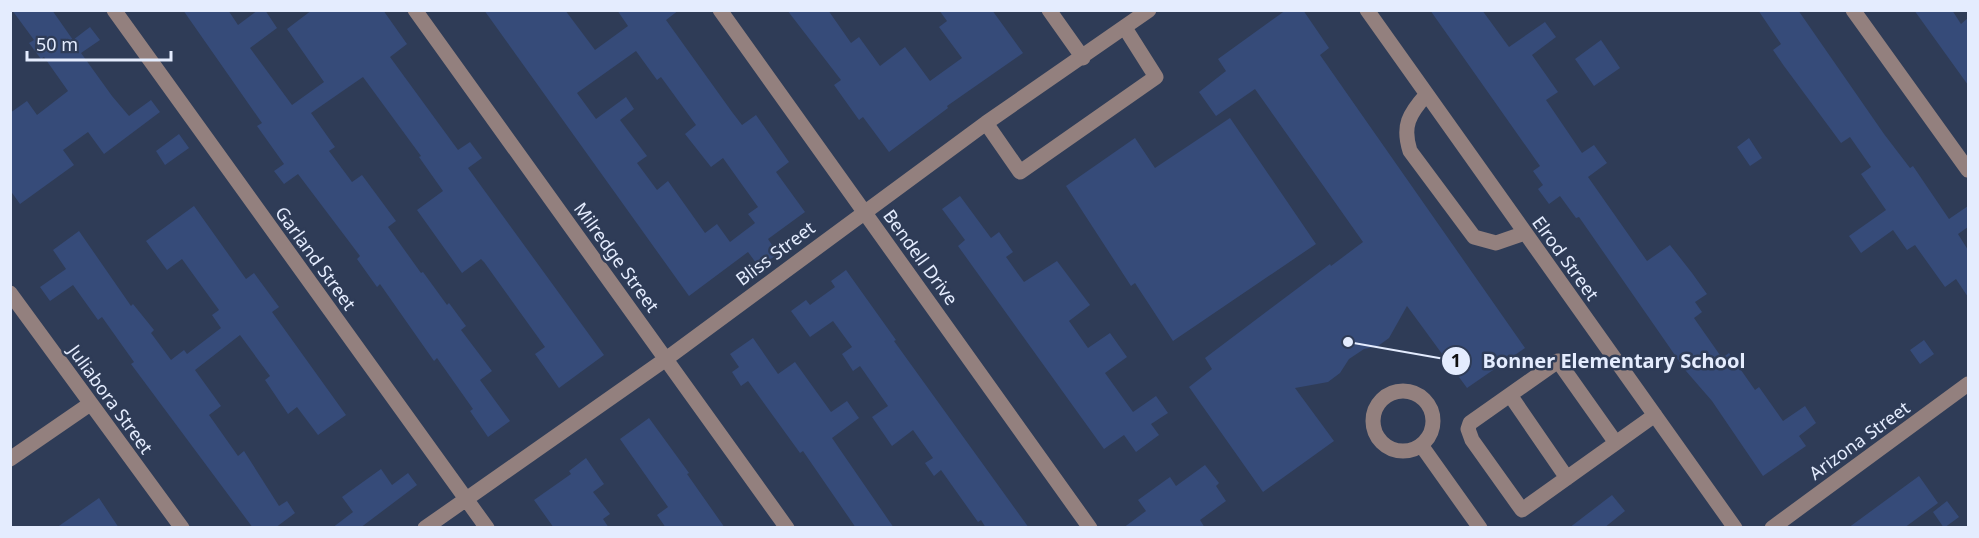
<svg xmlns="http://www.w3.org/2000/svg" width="1979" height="538" viewBox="0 0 1979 538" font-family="'Noto Sans',sans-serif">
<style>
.building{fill:#364b79;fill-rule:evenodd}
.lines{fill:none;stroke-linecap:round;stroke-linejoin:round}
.minor{stroke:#93807e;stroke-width:15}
.labels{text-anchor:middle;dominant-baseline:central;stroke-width:5;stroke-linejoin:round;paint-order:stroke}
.street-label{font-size:18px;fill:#e4ecfe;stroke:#2f3c57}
.leader{fill:none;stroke:#e4ecfe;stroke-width:2}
.callout-dot{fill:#e4ecfe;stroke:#2f3c57;stroke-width:2}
.mark-label{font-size:18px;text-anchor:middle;font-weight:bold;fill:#111}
.callout-label{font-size:20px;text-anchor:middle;font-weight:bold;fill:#e4ecfe;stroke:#2f3c57;stroke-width:5;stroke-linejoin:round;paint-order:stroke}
</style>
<rect width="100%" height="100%" fill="#2f3c57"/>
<path class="building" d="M 12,10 L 52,10 L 73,40 L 90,27 L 100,40 L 81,53 L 112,96 L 129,116 L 151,100 L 160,112 L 104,154 L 88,132 L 63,150 L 74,165 L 20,204 L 10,190 L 10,113 L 27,101 L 37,115 L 68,91 L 44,57 L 41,59 L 29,43 L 34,40 Z
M 183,10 L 228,10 L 238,25 L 258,10 L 265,10 L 277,28 L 250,48 L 292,105 L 324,82 L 287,29 L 312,10 L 383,10 L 407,44 L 390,57 L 458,150 L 470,142 L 482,158 L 468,168 L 604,355 L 559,388 L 535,354 L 545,347 L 484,262 L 481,259 L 462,273 L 417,210 L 443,191 L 419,157 L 421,156 L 363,77 L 347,88 L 311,113 L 335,147 L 329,151 L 352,182 L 362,175 L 396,221 L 388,227 L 421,273 L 423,272 L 447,305 L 449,303 L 466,326 L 461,330 L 492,371 L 480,380 L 510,421 L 488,437 L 470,411 L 473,409 L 437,358 L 434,361 L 380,284 L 377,287 L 357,259 L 360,256 L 298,174 L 284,184 L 274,171 L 284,164 L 257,126 L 262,123 Z
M 484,10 L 565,10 L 595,50 L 628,26 L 617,10 L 679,10 L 666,20 L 732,112 L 742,125 L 756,115 L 789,162 L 776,172 L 805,212 L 768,239 L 778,254 L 759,267 L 748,252 L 689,296 ZM 636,51 L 657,80 L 661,77 L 696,125 L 685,134 L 711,167 L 723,158 L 758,207 L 748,214 L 755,223 L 730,242 L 717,224 L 705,233 L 668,181 L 657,190 L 637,163 L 647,156 L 620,120 L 634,109 L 626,97 L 596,119 L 577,93 Z
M 787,10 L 828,10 L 851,43 L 859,37 L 880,66 L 905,47 L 930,81 L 962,58 L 939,27 L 947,21 L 939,10 L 992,10 L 1023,53 L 947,106 L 948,108 L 889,152 L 863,117 L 859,120 L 834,85 L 841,80 Z
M 1286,10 L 1303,10 L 1329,48 L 1320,55 L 1525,348 L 1467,388 L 1407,306 L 1389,338 L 1378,346 L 1364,349 L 1349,359 L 1340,373 L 1328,382 L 1295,388 L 1334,441 L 1263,492 L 1189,387 L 1212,369 L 1205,358 L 1330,264 L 1331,266 L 1363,242 L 1255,89 L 1216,116 L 1199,92 L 1226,71 L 1218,59 Z
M 1430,10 L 1482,10 L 1509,47 L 1545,22 L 1556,37 L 1532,55 L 1558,92 L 1546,100 L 1582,153 L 1594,145 L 1607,163 L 1588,177 L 1647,261 L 1670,245 L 1692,273 L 1707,294 L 1695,302 L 1702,312 L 1694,318 L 1722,358 L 1729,353 L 1755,390 L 1759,387 L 1783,421 L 1805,406 L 1816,423 L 1799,436 L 1806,446 L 1763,476 L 1712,401 L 1686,371 L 1579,217 L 1576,218 L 1560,196 L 1549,204 L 1538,189 L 1543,185 L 1533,171 L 1540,166 Z
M 1758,10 L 1798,10 L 1884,134 L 1910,168 L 1913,166 L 1949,219 L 1968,206 L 1968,227 L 1958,234 L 1968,250 L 1968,297 L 1956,279 L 1945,287 L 1915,245 L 1907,250 L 1893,230 L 1861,253 L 1849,236 L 1886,210 L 1861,174 L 1871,167 L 1850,137 L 1841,143 L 1784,66 L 1773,50 L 1781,44 Z
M 1914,10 L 1952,10 L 1961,24 L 1968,18 L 1968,85 Z
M 1601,40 L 1620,68 L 1594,86 L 1575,59 Z
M 1230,118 L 1316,244 L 1173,341 L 1135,283 L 1131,286 L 1066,186 L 1135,138 L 1155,168 Z
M 179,134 L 189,148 L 165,165 L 156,151 Z
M 1749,138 L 1762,158 L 1750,166 L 1737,147 Z
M 960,196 L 991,238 L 999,232 L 1013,252 L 1006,257 L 1024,282 L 1057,261 L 1090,305 L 1069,321 L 1088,348 L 1110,333 L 1127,357 L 1105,373 L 1133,412 L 1156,396 L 1168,413 L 1151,424 L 1159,435 L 1136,452 L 1124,435 L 1104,449 L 958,246 L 965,240 L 942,209 Z
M 194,206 L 246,279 L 254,273 L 279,307 L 272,312 L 346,415 L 318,435 L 297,407 L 288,414 L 265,380 L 270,376 L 240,335 L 195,370 L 221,406 L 209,415 L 238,456 L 244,451 L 279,506 L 287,501 L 295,513 L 275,528 L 253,528 L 131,364 L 134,362 L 102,317 L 98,320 L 73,285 L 50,301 L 40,287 L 66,269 L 53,250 L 79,231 L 131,306 L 133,304 L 154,330 L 151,333 L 171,360 L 184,350 L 187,354 L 221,328 L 212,315 L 219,310 L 182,259 L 167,270 L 146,241 Z
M 846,270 L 896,340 L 894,341 L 1029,528 L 986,528 L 981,520 L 978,522 L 941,470 L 934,476 L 925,463 L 933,458 L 913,430 L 892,446 L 872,417 L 888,406 L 860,366 L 853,371 L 842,354 L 852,347 L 833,321 L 810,337 L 791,311 L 806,300 L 810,305 L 835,287 L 831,281 Z
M 753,338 L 778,374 L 795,362 L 831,412 L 847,401 L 859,418 L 832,438 L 894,528 L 856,528 L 803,451 L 800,453 L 748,381 L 741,386 L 732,372 L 739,367 L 730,354 Z
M 1924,340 L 1934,354 L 1920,364 L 1910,350 Z
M 649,418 L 689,473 L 687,474 L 725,528 L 666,528 L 657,515 L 668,507 L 620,439 Z
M 586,458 L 604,484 L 593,492 L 610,514 L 603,519 L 609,528 L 554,528 L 534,500 L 571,474 L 569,471 Z
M 1205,465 L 1219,483 L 1216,486 L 1226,501 L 1200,520 L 1205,528 L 1123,528 L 1146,511 L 1138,500 L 1170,477 L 1176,486 Z
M 381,469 L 392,485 L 408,473 L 417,485 L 360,528 L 332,528 L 353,512 L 342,497 Z
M 1919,476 L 1938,503 L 1904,528 L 1848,528 Z
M 1612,495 L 1625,511 L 1604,528 L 1569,528 Z
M 99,498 L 119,528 L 56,528 Z
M 1947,501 L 1959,517 L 1944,528 L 1933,512 Z"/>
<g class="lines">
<path class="minor" d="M 114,10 L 487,528
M 415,10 L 787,528
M 720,10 L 1090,528
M 1049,10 L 1083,58
M 1367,10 L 1735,528
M 1853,10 L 1968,170
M 1426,95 C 1409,114 1402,126 1410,151 L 1474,237 L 1496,243 L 1525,233
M 986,123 L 1020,172 L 1156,77 L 1125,28
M 10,293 L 182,528
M1373 421a30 30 0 1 1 60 0a30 30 0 1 1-60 0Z
M 1510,395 L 1567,478
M 1616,443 L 1558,361 L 1470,423 L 1468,429 L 1472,440 L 1522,510 L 1655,415
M 1421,445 L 1480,528
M 10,459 L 90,404
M 425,528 L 666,359 L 986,123 L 1149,10
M 1772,528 L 1968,384"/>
</g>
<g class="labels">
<g class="street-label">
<text transform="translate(775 253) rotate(-37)">Bliss Street</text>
<text transform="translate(617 257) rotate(54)">Milredge Street</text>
<text transform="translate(921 257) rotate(54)">Bendell Drive</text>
<text transform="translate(316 258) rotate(54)">Garland Street</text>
<text transform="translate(1566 258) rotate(54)">Elrod Street</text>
<text transform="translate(111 399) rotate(54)">Juliabora Street</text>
<text transform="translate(1859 440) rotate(-36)">Arizona Street</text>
</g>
</g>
<path class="leader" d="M1348 342L1456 361"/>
<g class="callout-dot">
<circle cx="1348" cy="342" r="6"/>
<circle cx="1456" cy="361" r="15"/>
</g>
<g class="mark-label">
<text x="1456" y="367">1</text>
</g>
<g class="callout-label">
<text x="1614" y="368">Bonner Elementary School</text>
</g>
<rect width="1979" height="538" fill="none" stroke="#e4ecfe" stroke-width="24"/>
<path d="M27 51v9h144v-9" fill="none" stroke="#e4ecfe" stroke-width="3"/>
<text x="36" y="51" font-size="18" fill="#e4ecfe" stroke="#2f3c57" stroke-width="4.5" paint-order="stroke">50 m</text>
</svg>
